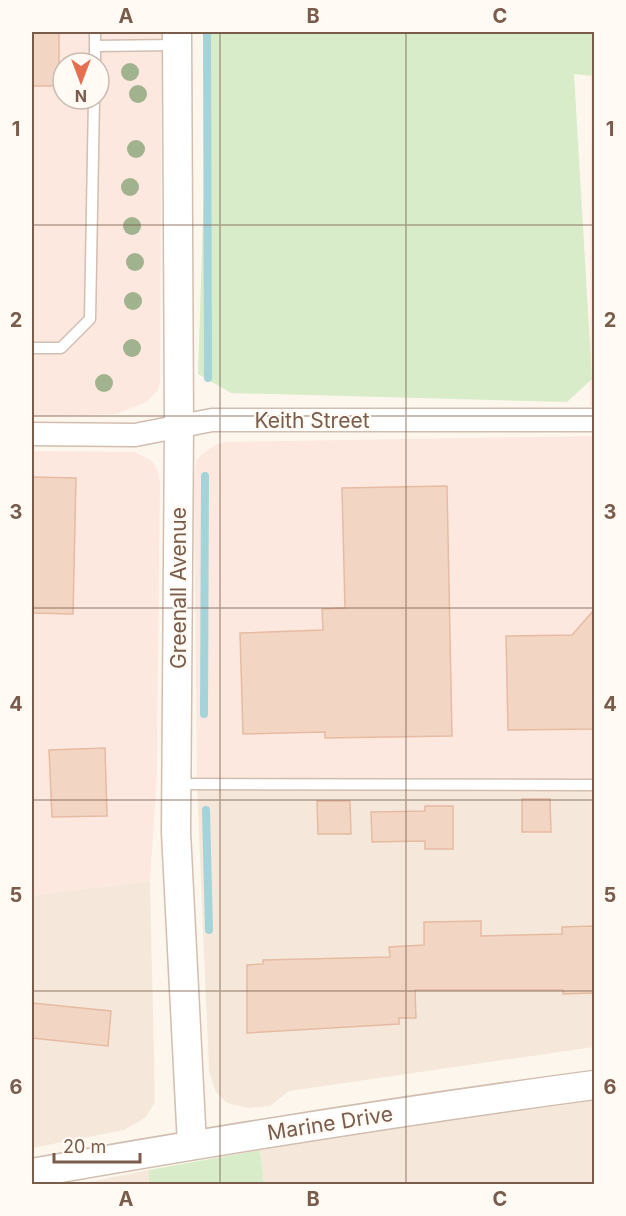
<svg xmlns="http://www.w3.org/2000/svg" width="626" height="1216" viewBox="0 0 626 1216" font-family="Inter,sans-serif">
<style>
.residential{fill:#f5e8da}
.commercial{fill:#fde8e0;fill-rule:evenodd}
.green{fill:#d8ecc9}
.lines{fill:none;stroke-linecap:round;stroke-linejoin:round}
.stream{stroke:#a5d3da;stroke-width:8}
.building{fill:#f3d5c3;stroke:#e6bba3;stroke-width:1.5}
.service-casing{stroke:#d1beb0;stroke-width:13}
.minor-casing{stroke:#d1beb0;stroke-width:25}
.tertiary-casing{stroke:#d1beb0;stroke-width:31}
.service{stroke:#fff;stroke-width:10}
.minor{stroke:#fff;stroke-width:22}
.tertiary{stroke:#fff;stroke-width:28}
.tree{fill:#a0b28e}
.grid{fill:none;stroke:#7a5c4d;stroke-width:1.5;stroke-opacity:0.55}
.labels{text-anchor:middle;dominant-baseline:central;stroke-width:4.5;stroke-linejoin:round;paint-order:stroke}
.street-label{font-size:21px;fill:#7a5c4d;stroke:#fffaf3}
.neatline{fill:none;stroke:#7a5c4d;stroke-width:2}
.grid-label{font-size:20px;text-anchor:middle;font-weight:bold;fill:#7a5c4d}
</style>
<rect width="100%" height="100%" fill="#fdf6ec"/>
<path class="residential" d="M 197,785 L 594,785 L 594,1047 L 289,1091 L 270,1106 L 248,1108 L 227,1103 L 216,1092 L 209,1072 Z
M 150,881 L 155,1102 L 145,1118 L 124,1130 L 32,1148 L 32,895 Z
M 594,1098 L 594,1184 L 264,1184 L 260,1150 L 437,1113 L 449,1121 Z
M 149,1170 L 149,1184 L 79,1184 Z"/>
<path class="commercial" d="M 32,32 L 162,32 L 160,382 L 158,390 L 147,402 L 116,414 L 32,417 ZM 63,63 L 99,63 L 99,99 L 63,99 Z
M 591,58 L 594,58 L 594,406 L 590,406 Z
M 594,436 L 594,785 L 197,785 L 194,481 L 196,461 L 201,455 L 215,445 L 224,442 Z
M 32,451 L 135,452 L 152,461 L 157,469 L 160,482 L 157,773 L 150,881 L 32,895 Z"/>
<path class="green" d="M 209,32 L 594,32 L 594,76 L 574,74 L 592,379 L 567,402 L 231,393 L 198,374 Z
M 260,1150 L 264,1184 L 149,1184 L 149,1170 Z"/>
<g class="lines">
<path class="stream" d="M 207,32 L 208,378
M 204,714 L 205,476
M 206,810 L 209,930"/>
</g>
<path class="building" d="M 32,32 L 59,32 L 59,86 L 32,86 Z
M 32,477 L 76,478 L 73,614 L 32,613 Z
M 447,486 L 452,736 L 325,738 L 325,732 L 243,734 L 240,633 L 323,630 L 322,609 L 345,608 L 342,488 Z
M 594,610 L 594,729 L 508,730 L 506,636 L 572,635 Z
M 105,748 L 107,816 L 52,817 L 49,750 Z
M 522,799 L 550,799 L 551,832 L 522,832 Z
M 317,801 L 350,801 L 351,834 L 318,834 Z
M 425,806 L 453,806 L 453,849 L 425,849 L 425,841 L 372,842 L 371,812 L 425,811 Z
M 481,921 L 481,936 L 562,934 L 562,927 L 594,926 L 594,993 L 563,994 L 563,990 L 415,990 L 416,1018 L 399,1018 L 399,1024 L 247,1033 L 247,965 L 263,964 L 263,960 L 390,957 L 389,947 L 424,945 L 424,922 Z
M 32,1003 L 111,1011 L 108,1046 L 32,1038 Z"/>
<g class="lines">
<g class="service-casing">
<path id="service" d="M 95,32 L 95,46 L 176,45
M 95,63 L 95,46
M 32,348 L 61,348 L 90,319 L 94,99
M 178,784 L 594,785"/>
</g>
<g class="minor-casing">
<path id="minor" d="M 32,434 L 135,435 L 212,420 L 594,420"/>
</g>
<g class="tertiary-casing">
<path id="tertiary" d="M 177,32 L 179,426 L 176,832 L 192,1145
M 32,1173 C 219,1140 406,1110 594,1085"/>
</g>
<use href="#service" class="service"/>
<use href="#minor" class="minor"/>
<use href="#tertiary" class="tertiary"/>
</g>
<g class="tree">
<circle cx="130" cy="72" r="9"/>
<circle cx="138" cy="94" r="9"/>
<circle cx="136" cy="149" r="9"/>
<circle cx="130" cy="187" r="9"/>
<circle cx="132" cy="226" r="9"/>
<circle cx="135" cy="262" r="9"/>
<circle cx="133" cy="301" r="9"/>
<circle cx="132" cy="348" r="9"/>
<circle cx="104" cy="383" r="9"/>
</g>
<path class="grid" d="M 220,32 L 220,1184M 406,32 L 406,1184M 32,225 L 594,225M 32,416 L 594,416M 32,608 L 594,608M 32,800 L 594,800M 32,991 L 594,991"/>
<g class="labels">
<g class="street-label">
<text x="312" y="420">Keith Street</text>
<text transform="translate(178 588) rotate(-90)">Greenall Avenue</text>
<text transform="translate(330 1123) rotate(-9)">Marine Drive</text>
</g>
</g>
<rect width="626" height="1216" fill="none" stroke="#fffaf3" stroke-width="66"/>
<g transform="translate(81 81) rotate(180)"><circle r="28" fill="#fffaf3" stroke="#cabbb1" stroke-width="1.5"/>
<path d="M0-4.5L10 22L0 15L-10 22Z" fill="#e76f51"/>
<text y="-9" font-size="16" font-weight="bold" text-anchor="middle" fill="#7a5c4d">N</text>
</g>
<path d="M54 1153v9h86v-9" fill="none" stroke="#7a5c4d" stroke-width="3"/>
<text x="63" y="1153" font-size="18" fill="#7a5c4d" stroke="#fffaf3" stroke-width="4.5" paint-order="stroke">20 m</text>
<rect x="33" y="33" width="560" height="1150" class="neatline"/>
<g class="grid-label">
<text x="126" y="23">A</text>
<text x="313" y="23">B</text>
<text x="500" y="23">C</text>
<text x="16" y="136">1</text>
<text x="610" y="136">1</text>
<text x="16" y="327">2</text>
<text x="610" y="327">2</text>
<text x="16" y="519">3</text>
<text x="610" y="519">3</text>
<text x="16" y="711">4</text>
<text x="610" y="711">4</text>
<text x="16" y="902">5</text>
<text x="610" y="902">5</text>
<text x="16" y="1094">6</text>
<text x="610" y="1094">6</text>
<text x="126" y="1206">A</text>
<text x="313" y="1206">B</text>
<text x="500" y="1206">C</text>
</g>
</svg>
